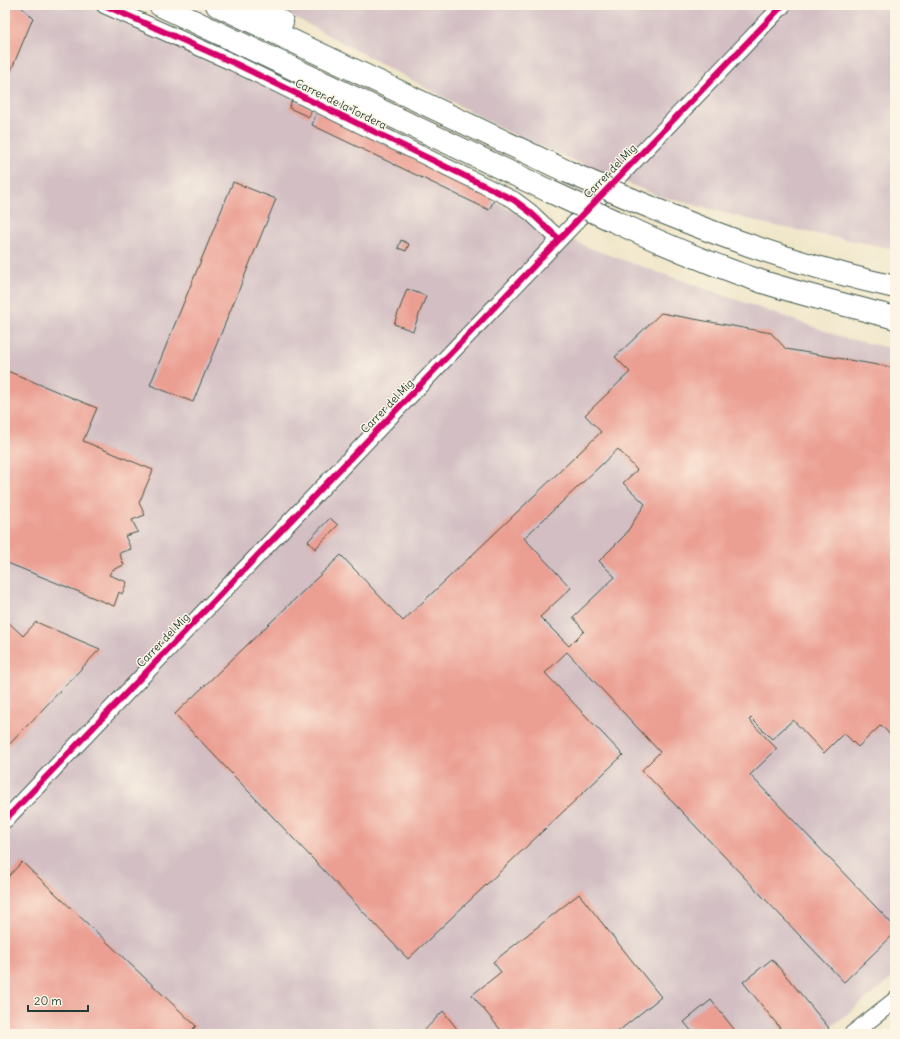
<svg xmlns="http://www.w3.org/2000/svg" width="900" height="1039" viewBox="0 0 900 1039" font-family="Delius,sans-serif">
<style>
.industrial{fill:#d2bec3}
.building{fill:#eb9e92;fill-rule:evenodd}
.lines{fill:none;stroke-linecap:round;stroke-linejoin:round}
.minor-casing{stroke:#3e564a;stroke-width:18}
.motorway-casing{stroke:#3e564a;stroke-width:24}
.minor{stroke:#fff;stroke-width:16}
.motorway{stroke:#fff;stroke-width:22}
.motorway-bridge-casing{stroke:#3e564a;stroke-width:24;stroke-linecap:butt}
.motorway-bridge{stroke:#fff;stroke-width:22}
.cycleway-casing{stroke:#fcf5e5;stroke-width:8}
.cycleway{stroke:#d6006c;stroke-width:6}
.labels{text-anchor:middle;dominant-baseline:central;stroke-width:3;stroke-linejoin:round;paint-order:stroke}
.street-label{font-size:11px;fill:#1f3d34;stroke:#fcf5e5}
</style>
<rect width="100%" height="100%" fill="#fcf5e5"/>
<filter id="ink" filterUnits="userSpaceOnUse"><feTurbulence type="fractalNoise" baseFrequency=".025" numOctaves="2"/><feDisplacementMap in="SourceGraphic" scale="8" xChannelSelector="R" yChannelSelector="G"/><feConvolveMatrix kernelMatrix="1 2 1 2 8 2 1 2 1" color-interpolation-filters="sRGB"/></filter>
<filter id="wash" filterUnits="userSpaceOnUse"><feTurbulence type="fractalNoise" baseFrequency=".012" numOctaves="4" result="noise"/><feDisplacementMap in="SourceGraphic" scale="16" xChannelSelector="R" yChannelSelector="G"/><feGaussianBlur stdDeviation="0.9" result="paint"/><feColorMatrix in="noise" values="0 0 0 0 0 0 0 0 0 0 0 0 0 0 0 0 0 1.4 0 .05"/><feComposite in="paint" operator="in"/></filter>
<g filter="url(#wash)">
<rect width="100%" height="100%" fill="#efe5c7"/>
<path class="industrial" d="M 5,5 L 85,5 L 293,97 L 505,207 L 589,248 L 848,339 L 895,349 L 895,976 L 822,1034 L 5,1034 Z
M 272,5 L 895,5 L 895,249 L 771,225 L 656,195 L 516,136 Z"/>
<g id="blocks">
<path class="building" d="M 5,5 L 19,5 L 33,18 L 5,85 Z
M 292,100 L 312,109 L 309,117 L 289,108 Z
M 317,112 L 495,198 L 489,210 L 312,125 Z
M 233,182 L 276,199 L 193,402 L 150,385 Z
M 401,240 L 409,244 L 406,251 L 398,248 Z
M 407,289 L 426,296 L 413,331 L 394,324 Z
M 661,313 L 771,333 L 786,349 L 895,368 L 895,740 L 881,725 L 858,747 L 844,733 L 824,753 L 793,720 L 772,739 L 751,718 L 749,720 L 777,749 L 750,775 L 895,927 L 895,933 L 844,982 L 642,770 L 660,752 L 567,652 L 545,673 L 623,755 L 408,959 L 175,714 L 341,555 L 403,621 L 601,432 L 585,415 L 630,372 L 615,357 ZM 618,449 L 637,470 L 623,483 L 645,504 L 625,535 L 599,561 L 615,577 L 573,617 L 584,631 L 569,646 L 540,617 L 571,588 L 524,538 Z
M 5,370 L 97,408 L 83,441 L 153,470 L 139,503 L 145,515 L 132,520 L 138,532 L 125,536 L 131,549 L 119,553 L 124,565 L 112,570 L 109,575 L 127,582 L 122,594 L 119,592 L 114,606 L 5,562 Z
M 330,518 L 338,525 L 315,549 L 308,541 Z
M 5,619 L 23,636 L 36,622 L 100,649 L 5,749 Z
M 22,862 L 196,1026 L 188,1034 L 5,1034 L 5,880 Z
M 579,894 L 661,997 L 615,1034 L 504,1034 L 472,995 L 501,972 L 493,962 Z
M 772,959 L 829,1028 L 822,1034 L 785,1034 L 743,982 Z
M 711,1000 L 738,1034 L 694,1034 L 684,1022 Z
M 443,1011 L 461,1034 L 421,1034 Z"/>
</g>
</g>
<g filter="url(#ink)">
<use href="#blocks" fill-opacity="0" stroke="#3e564a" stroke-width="1"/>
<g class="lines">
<g class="minor-casing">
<path id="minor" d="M 104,5 L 234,63 L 514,200 L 530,212 L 559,239
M 5,820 L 783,5
M 852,1034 L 895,1000"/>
</g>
<g class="motorway-casing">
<path id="motorway" d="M 160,5 L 551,192
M 217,5 L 568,172
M 254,5 L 282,22
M 631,199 C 717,236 804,267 895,287
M 614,221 C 663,244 712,265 763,282 C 807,296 851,306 895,318"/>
</g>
<use href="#minor" class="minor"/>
<use href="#motorway" class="motorway"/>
<g class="motorway-bridge-casing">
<path id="motorway-bridge" d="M 568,172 L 631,199
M 551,192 L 614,221"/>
</g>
<use href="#motorway-bridge" class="motorway-bridge"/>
<g class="cycleway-casing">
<path id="cycleway" d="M 104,5 L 234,63 L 514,200 L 530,212 L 559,239
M 5,820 L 783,5"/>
</g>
<use href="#cycleway" class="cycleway"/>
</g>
</g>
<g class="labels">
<g class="street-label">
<text transform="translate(341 104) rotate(26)">Carrer de la Tordera</text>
<text transform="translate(610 171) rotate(-46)">Carrer del Mig</text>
<text transform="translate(387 406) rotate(-46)">Carrer del Mig</text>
<text transform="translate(163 640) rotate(-46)">Carrer del Mig</text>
</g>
</g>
<rect width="900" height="1039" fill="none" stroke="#fcf5e5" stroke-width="20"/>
<path d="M28 1005v6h60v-6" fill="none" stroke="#1f3d34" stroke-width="2"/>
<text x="34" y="1005" font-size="12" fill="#1f3d34" stroke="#fcf5e5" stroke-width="3" paint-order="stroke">20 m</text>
</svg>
